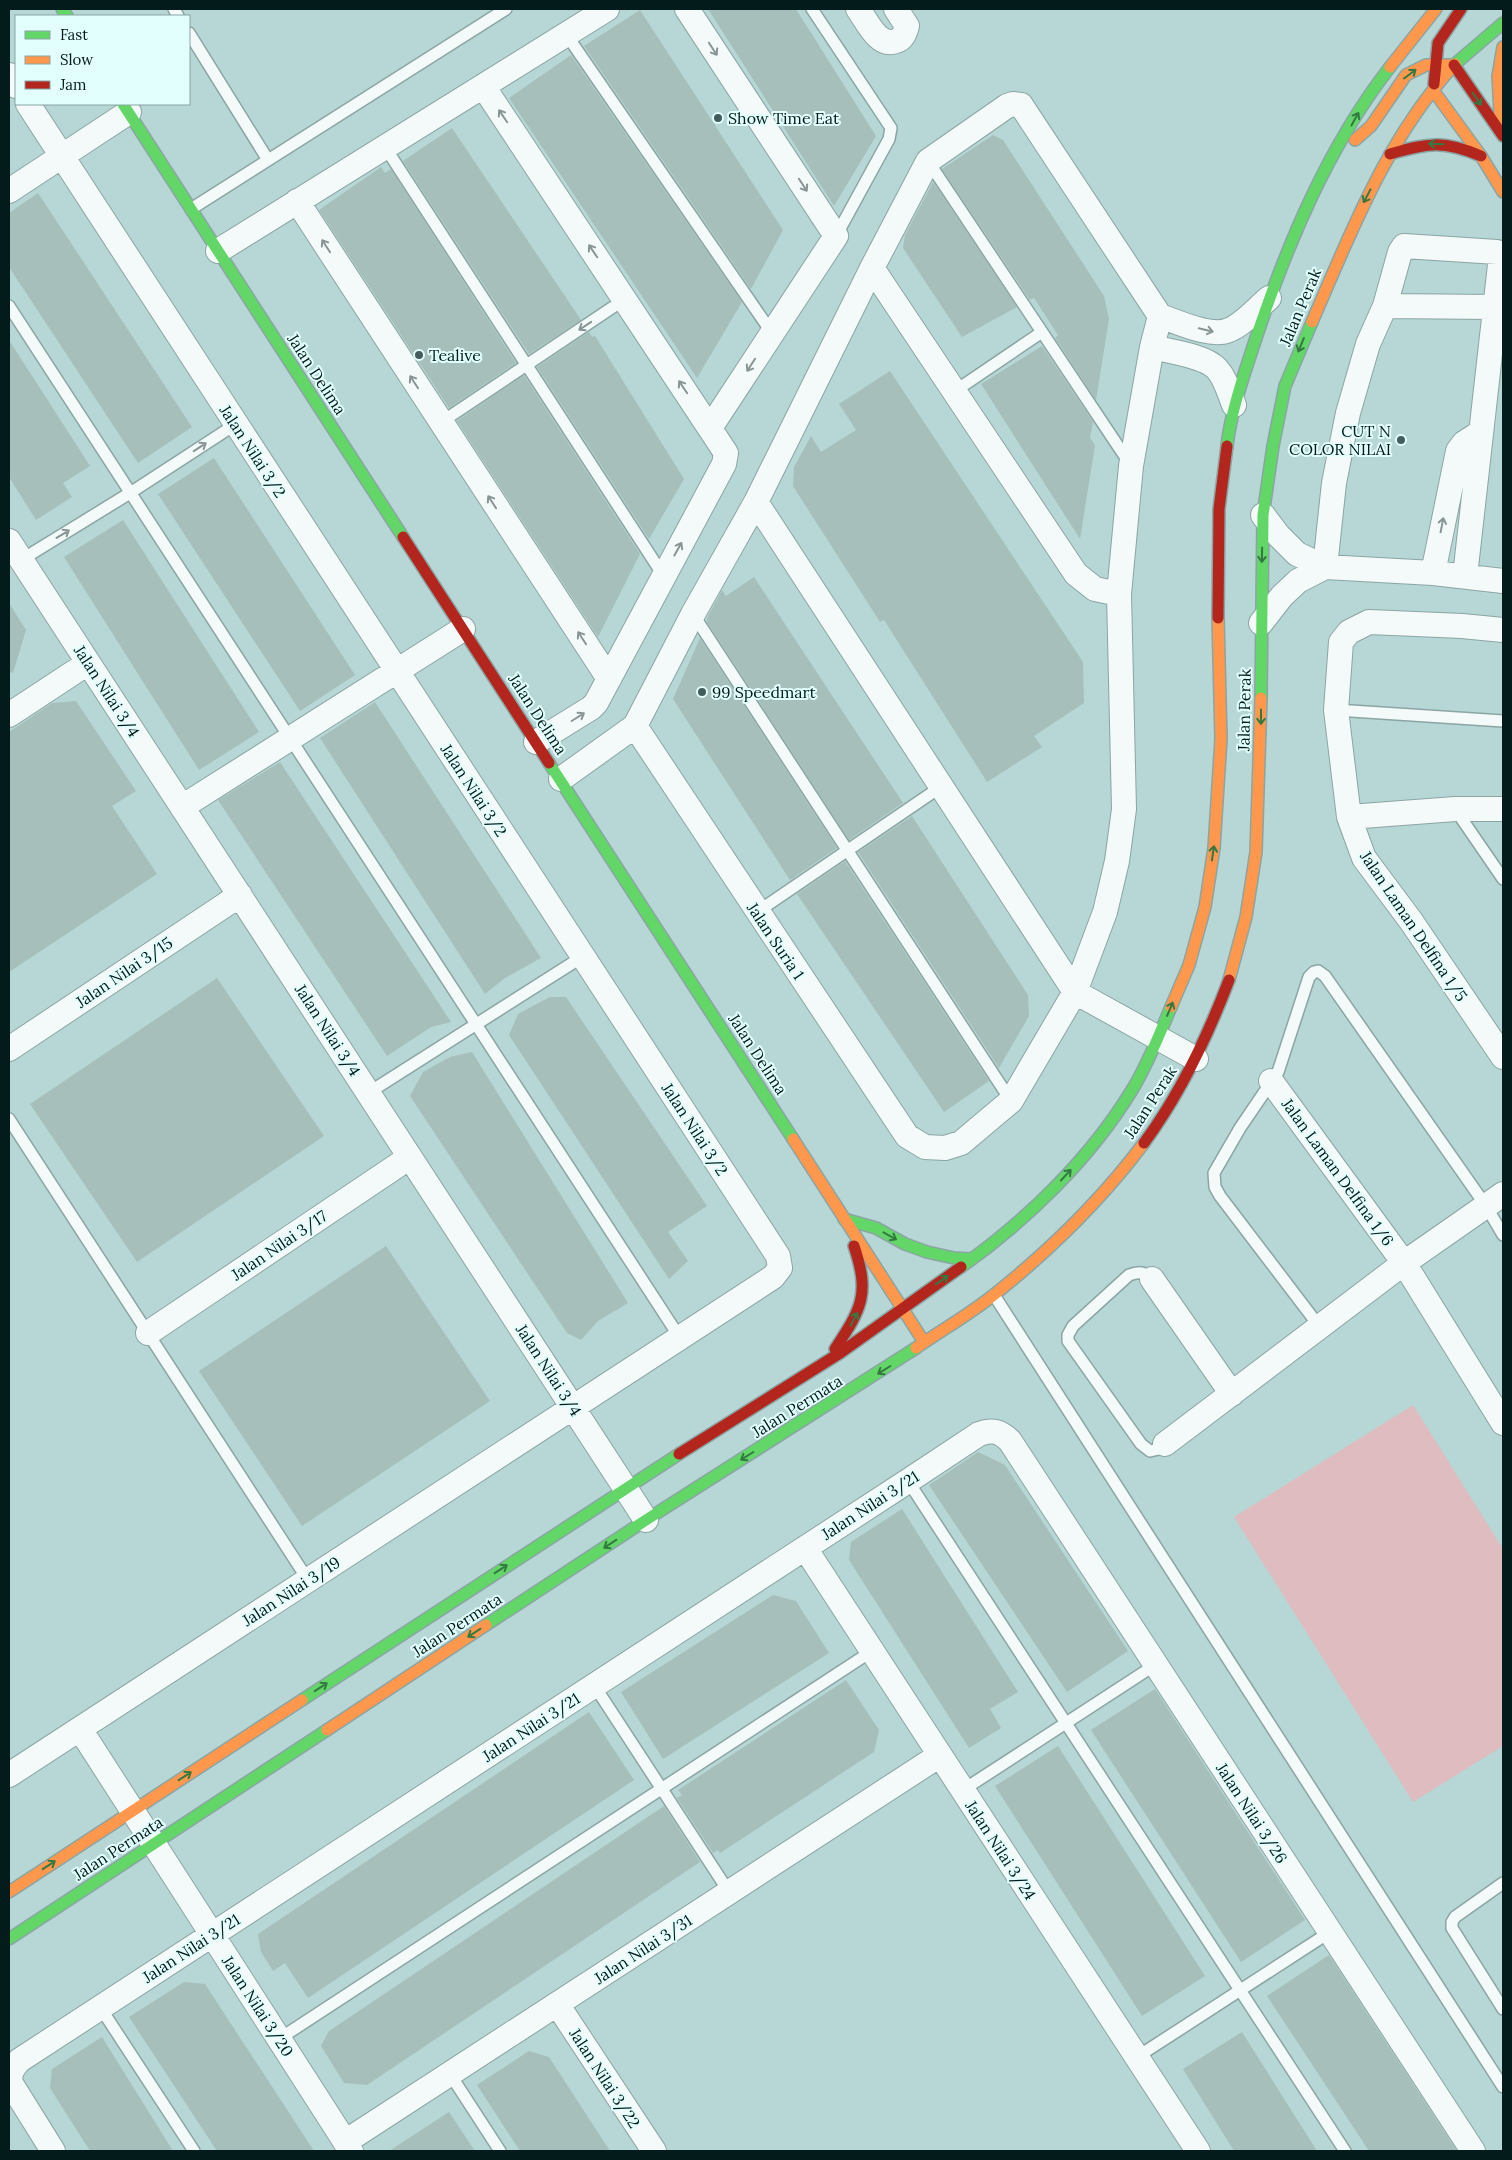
<svg xmlns="http://www.w3.org/2000/svg" width="1512" height="2160" viewBox="0 0 1512 2160" font-family="Lora,serif">
<style>
.green{fill:#debcbf}
.building{fill:#a6bfbb}
.lines{fill:none;stroke-linecap:round;stroke-linejoin:round}
.lane-casing{stroke:#8ba5a4;stroke-width:14}
.street-casing{stroke:#8ba5a4;stroke-width:26}
.fast-casing{stroke:#8ba5a4;stroke-width:14}
.slow-casing{stroke:#8ba5a4;stroke-width:14}
.jam-casing{stroke:#8ba5a4;stroke-width:14}
.lane{stroke:#f4f9f9;stroke-width:11}
.street{stroke:#f4f9f9;stroke-width:24}
.fast{stroke:#63d668;stroke-width:11}
.slow{stroke:#ff974d;stroke-width:11}
.jam{stroke:#b3261e;stroke-width:11}
.oneway{stroke:#889595}
.oneway2{stroke:#347842}
.poi-dot{fill:#425d5c;stroke:#e2fffe;stroke-width:2}
.labels{text-anchor:middle;dominant-baseline:central;stroke-width:4;stroke-linejoin:round;paint-order:stroke}
.poi-label{font-size:16px;fill:#041b1b;stroke:#e2fffe;text-anchor:start}
.street-label{font-size:16px;fill:#041b1b;stroke:#e2fffe}
</style>
<rect width="100%" height="100%" fill="#b6d7d5"/>
<path class="green" d="M 1413,1405 L 1503,1549 L 1503,1746 L 1413,1802 L 1234,1517 Z"/>
<path class="building" d="M 708,9 L 796,9 L 876,136 L 834,206 Z
M 640,10 L 783,230 L 751,289 L 584,46 Z
M 571,55 L 742,302 L 697,378 L 509,98 Z
M 452,128 L 581,320 L 529,354 L 403,161 Z
M 993,135 L 1003,140 L 1104,296 L 1109,319 L 1096,400 L 1055,338 L 1058,335 L 1034,298 L 1030,300 L 942,169 Z
M 381,167 L 385,173 L 391,169 L 516,363 L 449,408 L 319,210 Z
M 933,182 L 1017,307 L 962,337 L 903,248 L 905,235 Z
M 38,193 L 192,427 L 138,463 L 9,267 L 9,213 Z
M 589,332 L 592,337 L 595,336 L 684,479 L 649,539 L 537,367 Z
M 9,340 L 90,466 L 63,483 L 72,497 L 36,520 L 9,477 Z
M 1042,346 L 1093,422 L 1090,438 L 1095,445 L 1080,539 L 981,384 Z
M 890,371 L 1083,662 L 1084,703 L 1034,736 L 1042,747 L 987,782 L 884,620 L 880,622 L 793,486 L 794,467 L 811,436 L 821,452 L 856,430 L 839,404 Z
M 524,375 L 640,554 L 598,637 L 457,421 Z
M 214,458 L 355,675 L 300,711 L 158,494 Z
M 123,520 L 259,732 L 199,770 L 64,557 Z
M 754,577 L 903,803 L 849,840 L 707,622 L 707,618 L 722,590 L 726,596 Z
M 9,603 L 26,630 L 13,673 L 9,672 Z
M 700,638 L 837,848 L 790,880 L 673,699 Z
M 76,701 L 136,791 L 112,806 L 157,874 L 9,972 L 9,732 L 52,703 Z
M 375,702 L 541,958 L 505,978 L 485,994 L 320,738 Z
M 280,762 L 451,1022 L 431,1027 L 387,1056 L 218,800 Z
M 912,816 L 1028,995 L 1029,1016 L 999,1068 L 858,852 Z
M 845,861 L 989,1081 L 944,1112 L 797,894 Z
M 217,978 L 324,1136 L 137,1262 L 30,1104 Z
M 550,997 L 566,997 L 707,1206 L 668,1232 L 688,1261 L 669,1279 L 509,1035 L 518,1014 Z
M 472,1052 L 628,1303 L 598,1321 L 581,1340 L 567,1333 L 410,1096 L 423,1072 L 450,1057 Z
M 386,1246 L 490,1401 L 302,1526 L 199,1371 Z
M 978,1452 L 1005,1465 L 1128,1651 L 1067,1692 L 929,1485 Z
M 902,1509 L 1018,1692 L 990,1709 L 1001,1728 L 969,1748 L 849,1560 L 851,1542 Z
M 773,1595 L 796,1601 L 829,1653 L 663,1759 L 621,1692 Z
M 846,1680 L 879,1730 L 874,1752 L 720,1853 L 718,1850 L 713,1853 L 677,1798 L 682,1795 L 678,1790 Z
M 1155,1689 L 1305,1920 L 1241,1962 L 1091,1730 Z
M 589,1712 L 634,1780 L 308,1998 L 285,1963 L 273,1971 L 261,1952 L 258,1934 Z
M 1058,1746 L 1205,1976 L 1142,2016 L 995,1786 Z
M 664,1806 L 700,1862 L 367,2085 L 344,2083 L 321,2046 L 329,2031 Z
M 1329,1955 L 1370,2018 L 1457,2151 L 1369,2151 L 1267,1996 Z
M 184,1982 L 205,1984 L 314,2151 L 217,2151 L 129,2017 Z
M 1242,2032 L 1317,2151 L 1234,2151 L 1183,2069 Z
M 102,2037 L 173,2151 L 90,2151 L 50,2088 L 52,2069 Z
M 529,2051 L 549,2057 L 610,2151 L 520,2151 L 477,2085 Z
M 449,2112 L 475,2151 L 389,2151 Z"/>
<g class="lines">
<g class="lane-casing">
<path id="lane" d="M 174,9 L 178,16
M 812,9 L 891,128 L 889,139 L 836,236
M 189,33 L 268,160
M 566,34 L 772,333
M 385,147 L 663,575
M 928,161 L 1130,464
M 191,209 L 506,9
M 9,306 L 680,1338
M 955,391 L 1042,332
M 440,423 L 625,299
M 21,560 L 130,493 L 236,424
M 693,614 L 1011,1101
M 1336,710 L 1503,721
M 1455,809 L 1503,879
M 757,912 L 942,786
M 368,1093 L 582,957
M 9,1119 L 308,1580
M 1152,1279 C 1145,1272 1139,1271 1129,1275 L 1073,1326 L 1068,1335 L 1068,1341 L 1141,1444 L 1150,1451 L 1159,1449 L 1165,1444
M 994,1295 L 1503,2087
M 1319,1326 L 1220,1196 L 1215,1187 L 1214,1173 L 1240,1128 L 1278,1072 L 1309,977 L 1314,972 L 1318,971 L 1325,976 L 1486,1206 L 1503,1235
M 908,1481 L 1345,2151
M 594,1685 L 729,1892
M 963,1790 L 1155,1665
M 1503,1883 L 1455,1917 L 1452,1922 L 1452,1928 L 1503,2009
M 100,2007 L 194,2151
M 279,2039 L 872,1651
M 1137,2057 L 1330,1932
M 450,2074 L 500,2151"/>
</g>
<g class="street-casing">
<path id="street" d="M 687,9 L 836,236 L 710,428
M 858,9 C 867,21 878,48 896,41 C 903,39 905,33 907,26 L 896,9
M 9,75 L 16,86
M 483,86 L 726,453 L 724,464 L 596,703 L 591,708 L 536,742
M 9,191 L 129,112
M 297,201 L 609,679
M 218,251 L 607,9
M 872,268 L 1076,574 L 1095,589 L 1119,594
M 1385,306 L 1495,307
M 1160,316 C 1178,322 1211,338 1229,330 C 1244,324 1257,308 1269,298
M 1152,347 C 1169,351 1206,356 1217,369 C 1226,379 1229,393 1234,405
M 756,502 L 1075,992 L 1196,1059
M 1263,515 L 1278,535 L 1297,554 L 1325,567 L 1433,573 L 1503,581
M 9,541 L 646,1520
M 1325,567 L 1334,483 L 1348,413 L 1368,344 L 1385,306 L 1400,252 L 1404,246 L 1497,252 L 1501,256 L 1465,576
M 1433,573 L 1458,451 L 1464,443 L 1481,432
M 1261,623 L 1282,596 L 1298,581 L 1325,567
M 1503,630 L 1462,626 L 1369,622 L 1349,632 L 1341,642 L 1336,710 L 1349,817 L 1364,858 L 1411,921 L 1503,1057
M 9,715 L 88,663
M 561,779 L 635,726 L 693,614 L 756,502 L 872,268 L 928,161 L 1007,106 L 1013,104 L 1021,105 L 1160,316 L 1152,347 L 1131,466 L 1119,594 L 1124,809 L 1117,861 L 1105,912 L 1075,992 L 1011,1101 L 961,1143 L 945,1148 L 925,1147 L 907,1136 L 635,726
M 182,807 L 463,629
M 1349,817 L 1455,809 L 1503,809
M 9,1049 L 240,895
M 1271,1081 L 1404,1263 L 1503,1423
M 1152,1279 L 1232,1394
M 148,1333 L 410,1157
M 1165,1444 L 1404,1263 L 1503,1194
M 805,1548 L 1198,2151
M 80,1729 L 351,2151
M 9,1775 L 773,1277 L 780,1268 L 778,1256 L 28,104
M 557,2004 L 654,2151
M 345,2142 L 940,1755
M 53,2151 L 10,2082 C 10,2072 13,2067 20,2060 L 908,1481 L 979,1434 C 992,1429 1000,1431 1010,1441 L 1473,2151"/>
</g>
<g class="fast-casing">
<path id="fast" d="M 62,9 L 67,16
M 1455,64 L 1503,23
M 123,104 L 403,537
M 1227,446 C 1231,411 1243,378 1254,344 C 1286,247 1327,148 1390,67
M 1261,698 L 1263,515 L 1273,446 L 1285,386 L 1312,322
M 549,763 L 793,1139
M 844,1219 L 876,1228 L 905,1244 L 927,1252 L 954,1258 L 972,1259
M 961,1267 C 1026,1221 1090,1159 1132,1090 C 1148,1064 1159,1035 1171,1007
M 486,1625 L 646,1520 L 916,1348
M 302,1700 L 679,1454
M 9,1939 L 327,1730"/>
</g>
<g class="slow-casing">
<path id="slow" d="M 1390,67 L 1436,9
M 1433,90 L 1481,156 L 1503,192
M 1501,132 L 1498,76 L 1503,47
M 1355,140 L 1371,126 L 1406,75 L 1426,65 L 1454,65
M 1312,322 C 1351,232 1387,138 1455,64
M 1229,980 L 1246,917 L 1256,852 L 1261,698
M 1171,1007 L 1189,965 L 1205,907 L 1214,848 L 1221,739 L 1218,618
M 793,1139 L 924,1342
M 916,1348 C 942,1330 970,1314 995,1294 C 1050,1250 1102,1199 1144,1143
M 327,1730 L 486,1625
M 9,1892 L 302,1700"/>
</g>
<g class="jam-casing">
<path id="jam" d="M 1454,65 L 1503,136
M 1434,84 L 1438,43 L 1461,9
M 1390,154 C 1429,143 1443,140 1481,156
M 403,537 L 549,763
M 1218,618 L 1219,509 L 1227,446
M 1144,1143 C 1181,1093 1207,1038 1229,980
M 835,1349 C 862,1308 870,1294 854,1246
M 679,1454 L 840,1353 L 961,1267"/>
</g>
<use href="#lane" class="lane"/>
<use href="#street" class="street"/>
<use href="#fast" class="fast"/>
<use href="#slow" class="slow"/>
<use href="#jam" class="jam"/>
</g>
<defs><path id="oneway-shaft" d="M-6 0H5M1.5-3L5.5 0L1.5 3" fill="none" stroke-width="1.6" stroke-linecap="round" stroke-linejoin="round" transform="scale(1.25)"/></defs>
<g class="oneway">
<use href="#oneway-shaft" transform="translate(713 49) rotate(57)"/>
<use href="#oneway-shaft" transform="translate(503 116) rotate(-124)"/>
<use href="#oneway-shaft" transform="translate(803 185) rotate(57)"/>
<use href="#oneway-shaft" transform="translate(326 246) rotate(-123)"/>
<use href="#oneway-shaft" transform="translate(593 251) rotate(-124)"/>
<use href="#oneway-shaft" transform="translate(585 326) rotate(146)"/>
<use href="#oneway-shaft" transform="translate(1206 330) rotate(14)"/>
<use href="#oneway-shaft" transform="translate(751 365) rotate(123)"/>
<use href="#oneway-shaft" transform="translate(414 382) rotate(-123)"/>
<use href="#oneway-shaft" transform="translate(683 387) rotate(-124)"/>
<use href="#oneway-shaft" transform="translate(200 447) rotate(-33)"/>
<use href="#oneway-shaft" transform="translate(492 502) rotate(-123)"/>
<use href="#oneway-shaft" transform="translate(1442 525) rotate(-79)"/>
<use href="#oneway-shaft" transform="translate(63 534) rotate(-31)"/>
<use href="#oneway-shaft" transform="translate(678 549) rotate(-61)"/>
<use href="#oneway-shaft" transform="translate(582 638) rotate(-123)"/>
<use href="#oneway-shaft" transform="translate(578 717) rotate(-32)"/>
</g>
<g class="oneway2">
<use href="#oneway-shaft" transform="translate(1410 74) rotate(-37)"/>
<use href="#oneway-shaft" transform="translate(1477 99) rotate(55)"/>
<use href="#oneway-shaft" transform="translate(1355 119) rotate(-61)"/>
<use href="#oneway-shaft" transform="translate(1436 144) rotate(-178)"/>
<use href="#oneway-shaft" transform="translate(1367 196) rotate(118)"/>
<use href="#oneway-shaft" transform="translate(1301 345) rotate(112)"/>
<use href="#oneway-shaft" transform="translate(1262 555) rotate(91)"/>
<use href="#oneway-shaft" transform="translate(1261 717) rotate(90)"/>
<use href="#oneway-shaft" transform="translate(1213 853) rotate(-82)"/>
<use href="#oneway-shaft" transform="translate(1170 1009) rotate(-67)"/>
<use href="#oneway-shaft" transform="translate(1066 1175) rotate(-47)"/>
<use href="#oneway-shaft" transform="translate(890 1236) rotate(29)"/>
<use href="#oneway-shaft" transform="translate(942 1280) rotate(-36)"/>
<use href="#oneway-shaft" transform="translate(854 1319) rotate(-63)"/>
<use href="#oneway-shaft" transform="translate(884 1370) rotate(148)"/>
<use href="#oneway-shaft" transform="translate(747 1456) rotate(148)"/>
<use href="#oneway-shaft" transform="translate(610 1544) rotate(147)"/>
<use href="#oneway-shaft" transform="translate(501 1569) rotate(-33)"/>
<use href="#oneway-shaft" transform="translate(474 1633) rotate(147)"/>
<use href="#oneway-shaft" transform="translate(321 1687) rotate(-33)"/>
<use href="#oneway-shaft" transform="translate(185 1776) rotate(-33)"/>
<use href="#oneway-shaft" transform="translate(49 1865) rotate(-33)"/>
</g>
<g class="poi-dot">
<circle cx="718" cy="118" r="5"/>
<circle cx="419" cy="355" r="5"/>
<circle cx="1401" cy="440" r="5"/>
<circle cx="702" cy="692" r="5"/>
</g>
<g class="labels">
<g class="poi-label">
<text x="728" y="118">Show Time Eat</text>
<text x="429" y="355">Tealive</text>
<text x="1391" y="431" text-anchor="end">CUT N<tspan x="1391" dy="18">COLOR NILAI</tspan></text>
<text x="712" y="692">99 Speedmart</text>
</g>
<g class="street-label">
<text transform="translate(1300 307) rotate(-67)">Jalan Perak</text>
<text transform="translate(317 374) rotate(57)">Jalan Delima</text>
<text transform="translate(253 451) rotate(57)">Jalan Nilai 3/2</text>
<text transform="translate(107 691) rotate(57)">Jalan Nilai 3/4</text>
<text transform="translate(1244 710) rotate(-89)">Jalan Perak</text>
<text transform="translate(538 714) rotate(57)">Jalan Delima</text>
<text transform="translate(474 790) rotate(57)">Jalan Nilai 3/2</text>
<text transform="translate(1414 926) rotate(56)">Jalan Laman Delfina 1/5</text>
<text transform="translate(776 941) rotate(56)">Jalan Suria 1</text>
<text transform="translate(124 972) rotate(-34)">Jalan Nilai 3/15</text>
<text transform="translate(328 1030) rotate(57)">Jalan Nilai 3/4</text>
<text transform="translate(758 1054) rotate(57)">Jalan Delima</text>
<text transform="translate(1150 1102) rotate(-57)">Jalan Perak</text>
<text transform="translate(695 1129) rotate(57)">Jalan Nilai 3/2</text>
<text transform="translate(1338 1172) rotate(54)">Jalan Laman Delfina 1/6</text>
<text transform="translate(279 1245) rotate(-34)">Jalan Nilai 3/17</text>
<text transform="translate(549 1370) rotate(57)">Jalan Nilai 3/4</text>
<text transform="translate(797 1406) rotate(-32)">Jalan Permata</text>
<text transform="translate(870 1505) rotate(-33)">Jalan Nilai 3/21</text>
<text transform="translate(291 1591) rotate(-33)">Jalan Nilai 3/19</text>
<text transform="translate(457 1625) rotate(-33)">Jalan Permata</text>
<text transform="translate(531 1727) rotate(-33)">Jalan Nilai 3/21</text>
<text transform="translate(1252 1813) rotate(57)">Jalan Nilai 3/26</text>
<text transform="translate(118 1848) rotate(-33)">Jalan Permata</text>
<text transform="translate(1001 1850) rotate(57)">Jalan Nilai 3/24</text>
<text transform="translate(191 1948) rotate(-33)">Jalan Nilai 3/21</text>
<text transform="translate(643 1949) rotate(-33)">Jalan Nilai 3/31</text>
<text transform="translate(258 2006) rotate(57)">Jalan Nilai 3/20</text>
<text transform="translate(605 2078) rotate(57)">Jalan Nilai 3/22</text>
</g>
</g>
<rect width="1512" height="2160" fill="none" stroke="#041b1b" stroke-width="20"/>
<rect x="15" y="15" width="175" height="90" fill="#e2fffe" stroke="#89a4a3"/>
<rect x="25" y="31" width="25" height="8" fill="#63d668" stroke="#89a4a3"/>
<text x="60" y="40" font-size="15" fill="#041b1b">Fast</text>
<rect x="25" y="56" width="25" height="8" fill="#ff974d" stroke="#89a4a3"/>
<text x="60" y="65" font-size="15" fill="#041b1b">Slow</text>
<rect x="25" y="81" width="25" height="8" fill="#b3261e" stroke="#89a4a3"/>
<text x="60" y="90" font-size="15" fill="#041b1b">Jam</text>
</svg>
